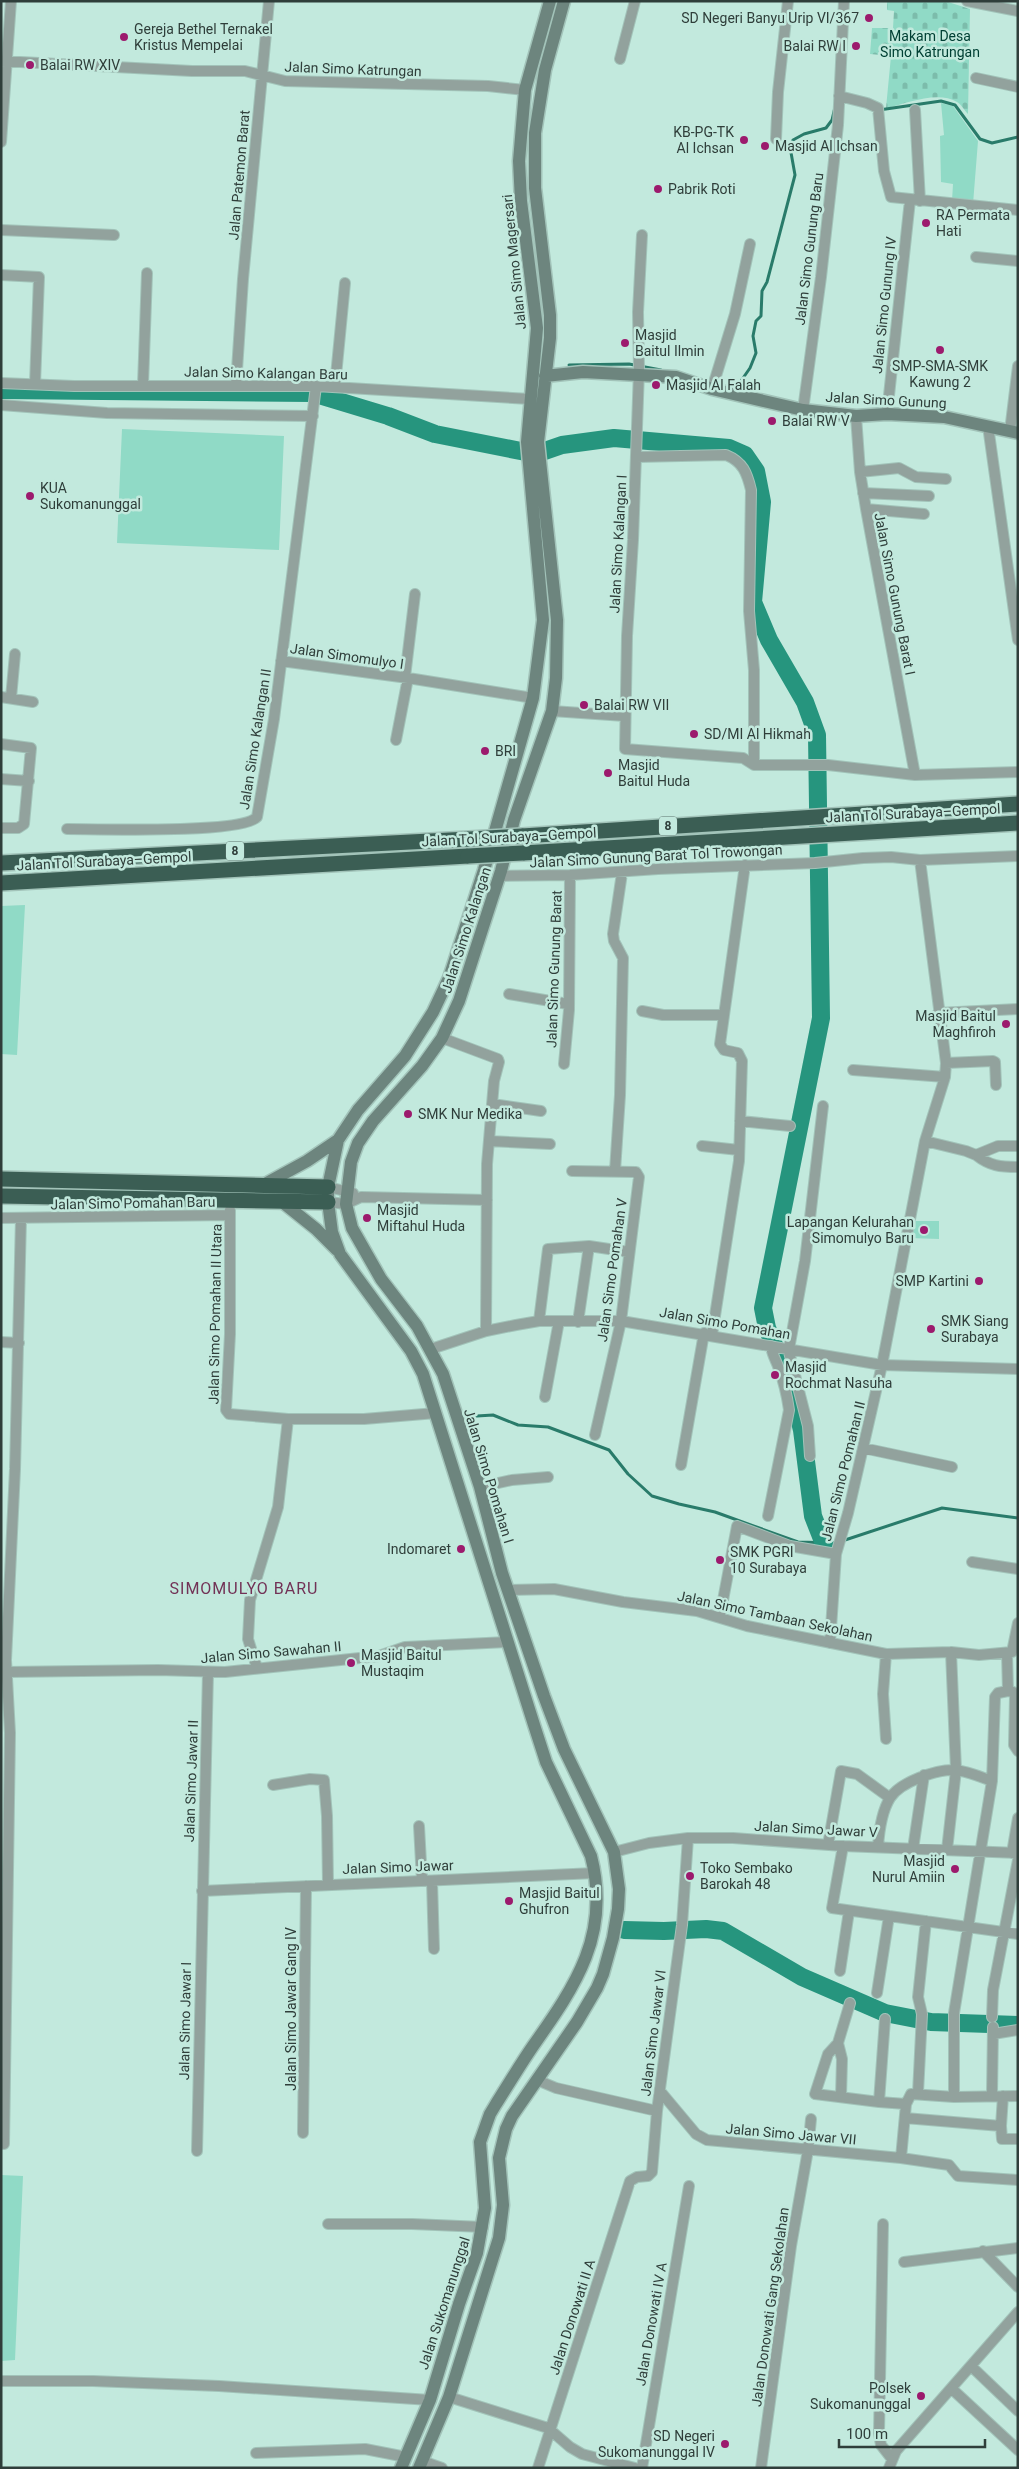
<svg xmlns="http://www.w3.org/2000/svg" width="1019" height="2469" viewBox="0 0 1019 2469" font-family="Roboto,sans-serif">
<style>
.green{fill:#90dac6}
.cemetery{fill:url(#cemetery-stones)}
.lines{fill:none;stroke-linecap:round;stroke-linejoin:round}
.stream{stroke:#297b6a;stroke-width:3}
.river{stroke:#26957e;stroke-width:18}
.minor-casing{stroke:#a2c3b9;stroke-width:12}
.secondary-casing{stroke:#a2c3b9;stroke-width:15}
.motorway-casing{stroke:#a2c3b9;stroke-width:18}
.minor{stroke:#92a29d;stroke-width:10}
.secondary{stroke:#6d857e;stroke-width:12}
.motorway{stroke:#3b5e54;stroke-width:15}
.motorway-bridge-casing{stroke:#a2c3b9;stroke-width:18;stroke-linecap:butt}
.motorway-bridge{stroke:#3b5e54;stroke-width:15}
.poi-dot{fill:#9c1a6d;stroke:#c2e9dd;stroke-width:2}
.labels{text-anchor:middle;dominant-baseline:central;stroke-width:5;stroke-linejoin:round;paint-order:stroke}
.shield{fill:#c2e9dd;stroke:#5b716b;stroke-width:1}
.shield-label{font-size:12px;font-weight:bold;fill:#2f3e3a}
.poi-label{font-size:14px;fill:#2f3e3a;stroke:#c2e9dd;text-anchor:start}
.park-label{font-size:14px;fill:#004034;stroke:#c2e9dd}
.street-label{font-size:14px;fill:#2f3e3a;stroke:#c2e9dd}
.quarter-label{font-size:16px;letter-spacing:1px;fill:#723256;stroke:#c2e9dd}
</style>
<defs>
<pattern id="cemetery-stones" width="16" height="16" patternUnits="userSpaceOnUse" patternTransform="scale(1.25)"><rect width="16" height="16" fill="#90dac6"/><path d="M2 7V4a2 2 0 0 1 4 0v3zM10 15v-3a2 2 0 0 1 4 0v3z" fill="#7cbcab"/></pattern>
</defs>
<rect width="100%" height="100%" fill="#c2e9dd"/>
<path class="green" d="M 941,103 L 953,106 L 978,141 L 973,204 L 952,201 L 953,184 L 941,182 L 940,136 L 944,135 Z
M 122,429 L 284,436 L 279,550 L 117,543 Z
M 25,905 L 17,1055 L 1,1054 L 1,906 Z
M 910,1221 L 939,1221 L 939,1239 L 910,1238 Z
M 1,2175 L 23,2176 L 15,2360 L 1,2361 Z"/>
<path class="cemetery" d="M 887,1 L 945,1 L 970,9 L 968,114 C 965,111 961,104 957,102 C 937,90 906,104 886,108 L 891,56 L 870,54 L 872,28 L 893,28 L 894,11 L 887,10 Z"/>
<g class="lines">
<path class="stream" d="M 879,110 L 941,101 L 955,105 L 980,139 L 992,143 L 1018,137
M 569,365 L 629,364 L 661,370
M 734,391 L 750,368 L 756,353 L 753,336 L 756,321 L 761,316 L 762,291 L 767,282 L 795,175 L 790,147 L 793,140 L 804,134 L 826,128 L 832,120 L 835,107
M 461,1417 L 493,1415 L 518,1425 L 548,1427 L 609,1450 L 628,1474 L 652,1496 L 679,1504 L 715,1512 L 798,1542 L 836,1543
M 842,1541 L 942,1508 L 1018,1518"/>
<path class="river" d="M 1,390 L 312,393 L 388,416 L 435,434 L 536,454 L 562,445 L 614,438 L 729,448 L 745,455 L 756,471 L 762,502 L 753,602 L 769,640 L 805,702 L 817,735 L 821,1018 L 763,1308 L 767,1328 L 791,1386 L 802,1430 L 813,1516 L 824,1544
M 624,1930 L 664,1931 L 706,1929 L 723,1931 L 802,1977 L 885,2013 L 931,2022 L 1018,2025"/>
<g class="minor-casing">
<path id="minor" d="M 967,1 L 1018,11
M 620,59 L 635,1
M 1,61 L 192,71 L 245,71 L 285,81 L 488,86 L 525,90
M 976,78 L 1018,87
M 839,96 L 867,103 L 878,108 L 884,171 L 891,197 L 1018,210
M 915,110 L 920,201
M 776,139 L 778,92 L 788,1
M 1,142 L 11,1
M 1,230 L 114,235
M 642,235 L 638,312 L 639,370 L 633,540 L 627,636 L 625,749 L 743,758 L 754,765 L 828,765 L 915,775 L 1018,772
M 976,257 L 1018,261
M 1,275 L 39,277 L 35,384
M 1,383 L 74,386 L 316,386 L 530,399
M 143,385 L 147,273
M 236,385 L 243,279 L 269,1
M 335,386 L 345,283
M 712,389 L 735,314 L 750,244
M 1,405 L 107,413 L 313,416
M 803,410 L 821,277 L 838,125 L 844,1
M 887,414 L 910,200
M 856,416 L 860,472 L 866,509 L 915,775
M 988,426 L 1018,640
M 1010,431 L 1018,366
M 636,457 L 726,455 C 743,462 747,473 751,490 L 749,611 L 754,670 L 754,765
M 860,472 L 899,468 L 916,477 L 946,479
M 863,493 L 929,496
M 866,509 L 924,514
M 281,661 L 408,678 L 533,698
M 405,677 L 415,594
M 1,697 L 33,702
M 11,698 L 15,654
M 552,711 L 625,716
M 396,740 L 408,678
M 1,744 L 31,748 L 24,824 L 18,828 L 1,828
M 1,779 L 29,781
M 67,829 C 97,829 242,834 257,817 L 274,719 L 316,386
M 920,860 L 946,1063 L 945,1077 L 925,1141 L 966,1151 L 976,1155 L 998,1146 L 1018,1146
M 499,876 L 570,875 L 658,869 L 815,863 L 863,858 L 891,857 L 920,860 L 1018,856
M 509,994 L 568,1004
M 642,1011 L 663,1015 L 723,1015
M 938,1013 L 1018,1009
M 442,1038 L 498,1059 L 499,1062 L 494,1081 L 487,1164 L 486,1331
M 946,1063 L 993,1061 L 995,1062 L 996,1085
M 564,1064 L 569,1010 L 570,875
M 853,1070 L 945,1077
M 492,1104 L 541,1111
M 740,1121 L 790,1126
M 489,1141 L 550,1144
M 702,1146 L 739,1150
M 976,1155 C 990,1166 1000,1167 1018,1167
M 572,1171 L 636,1172 L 639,1177 L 621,1321 L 595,1435
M 615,1171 L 620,1095 L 623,958 L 614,941 L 613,934 L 622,873
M 328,1187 L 353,1193
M 328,1202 L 346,1204 L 361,1197 L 487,1200
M 230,1215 L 230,1334 L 226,1410 L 229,1414 L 288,1419
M 1,1218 L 230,1215 L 230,1210
M 589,1246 L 629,1252
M 539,1321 L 548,1249 L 589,1246 L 578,1322
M 712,1335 L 739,1161 L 742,1061 L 738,1053 L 724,1050 L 720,1044 L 745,865
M 1,1342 L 19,1343
M 788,1348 L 808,1426 L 810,1456
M 431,1349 L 486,1331 L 516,1325 L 539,1321 L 621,1321 L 882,1365 L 1018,1369
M 789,1349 L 805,1261 L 823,1106
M 545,1397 L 559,1321
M 863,1448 L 952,1467
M 681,1465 L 704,1333
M 480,1487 L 512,1480 L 548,1477
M 768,1516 L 789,1410 C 787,1396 784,1382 779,1369 C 776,1360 772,1355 771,1346
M 972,1562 L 1018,1569
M 508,1590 L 554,1589 L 623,1602 L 697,1611 L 747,1626 L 886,1654 L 951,1652 L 979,1655 L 1012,1652 L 1018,1623
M 720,1616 L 737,1526 L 790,1546 L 836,1554
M 830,1643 L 836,1554 L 848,1513 L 882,1365 L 925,1141
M 886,1654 L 883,1694 L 886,1739
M 257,1668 L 248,1639 L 250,1600 L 278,1507 L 288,1419 L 364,1419 L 436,1413
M 6,1672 L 158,1670 L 225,1672 L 379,1656 L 405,1647 L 507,1642
M 1008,1691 L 1013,1692 L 1015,1696 L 1014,1745 L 1018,1751
M 273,1785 L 310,1779 L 324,1780 L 327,1816 L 328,1885
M 419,1826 L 422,1881
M 828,1845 L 841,1771 L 857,1774 L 890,1798
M 843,1846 L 832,1908 L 1018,1934
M 878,1847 C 879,1832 882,1811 890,1798 C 900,1782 937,1769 955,1770 C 967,1771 981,1777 992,1781
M 913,1849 L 924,1775
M 947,1850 L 956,1770 L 951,1652
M 614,1852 L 649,1843 L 688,1838 L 733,1838 L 843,1846 L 1018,1853
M 1012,1853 L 1018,1818
M 432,1881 L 434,1949
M 202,1891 L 595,1873
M 840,1971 L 849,1911
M 877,1993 L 889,1916
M 850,2003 L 838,2043 L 828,2054 L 815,2094 L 879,2102
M 992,2017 L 993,1990 L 1018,1860
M 885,2019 L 879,2102 L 906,2104
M 993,2034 L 1018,2030
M 838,2043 L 842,2059 L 841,2097
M 537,2080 L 556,2088 L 657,2111
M 660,2091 L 696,2134 L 707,2140 L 901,2158 L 906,2104 L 911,2094 L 954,2097 L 1018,2096
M 918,2093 L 922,2014 L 918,1997 L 926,1921
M 992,2096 L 993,2027
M 954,2097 L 954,2013 L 992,1781 L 995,1697 L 998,1693 L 1008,1691 L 1007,1653
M 905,2118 L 1001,2126 L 1002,2139 L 1018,2139
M 1001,2126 L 1003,2096
M 303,2133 L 306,1886
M 4,2144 L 10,1733 L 6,1660 L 15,1469 L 21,1218
M 197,2151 L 208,1672
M 901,2158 L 949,2165 L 958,2176 L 1018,2180
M 328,2224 L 412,2224 L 483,2227
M 883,2224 L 879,2433 L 881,2445 L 892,2459
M 983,2251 L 1018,2287
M 904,2262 L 1018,2248
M 972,2367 L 1018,2411
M 1,2381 L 93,2381 L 219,2386 L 430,2400
M 952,2389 L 1018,2450
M 449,2397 L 548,2428 L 570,2447 L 582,2454 L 635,2468
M 256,2453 L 365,2449 L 406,2457
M 422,2461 L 442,2468
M 538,2468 L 630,2181 L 637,2177 L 648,2176 L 652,2172 L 657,2111 L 682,1925 L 688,1838
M 642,2468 L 689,2186
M 761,2468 L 791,2246 L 808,2150 L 811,2119
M 889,2468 L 896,2451 L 1018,2312"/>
</g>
<g class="secondary-casing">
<path id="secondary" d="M 545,376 L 583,372 L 676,377 L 712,389 L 803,410 L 856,416 L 887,414 L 944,417 L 1018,433
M 265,1184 L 307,1161 L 338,1140
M 281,1201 L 316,1229 L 337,1250
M 401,2468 L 430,2400 L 459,2304 L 477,2253 L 485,2208 L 480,2142 L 490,2114 L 496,2104 C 508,2085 520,2065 533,2046 C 576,1985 611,1934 591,1856 L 546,1762 L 535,1728 L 423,1374 L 411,1351 L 340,1254 L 332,1232 L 328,1202 L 328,1187 L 338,1140 L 358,1110 L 405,1056 L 433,1012 L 449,978 L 484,870 L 533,698 L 543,620 L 527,442 L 537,328 L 521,201 L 519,161 L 525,90 L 550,1
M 419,2468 L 449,2397 L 499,2238 L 503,2205 L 499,2158 L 506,2129 L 512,2116 L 577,2022 L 597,1988 L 603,1974 L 613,1938 L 618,1909 L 619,1889 L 614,1852 L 564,1749 L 544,1696 L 502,1573 L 480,1487 L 443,1374 L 417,1326 L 381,1279 L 352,1228 L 346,1204 L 351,1162 L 358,1143 L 373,1121 L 422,1066 L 442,1038 L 459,1001 L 501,871 L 514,820 L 552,711 L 556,678 L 557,620 L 538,442 L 550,338 L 550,315 L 535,188 L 535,133 L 545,70 L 564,1"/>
</g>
<g class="motorway-casing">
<path id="motorway" d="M 522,836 L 1018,804
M 523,853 L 1018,823
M 1,863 L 469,839
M 1,883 L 468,856
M 1,1179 L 328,1187
M 1,1196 L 328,1202"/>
</g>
<use href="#minor" class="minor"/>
<use href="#secondary" class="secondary"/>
<use href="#motorway" class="motorway"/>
<g class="motorway-bridge-casing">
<path id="motorway-bridge" d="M 469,839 L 522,836
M 468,856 L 523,853"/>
</g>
<use href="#motorway-bridge" class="motorway-bridge"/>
</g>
<g class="poi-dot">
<circle cx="869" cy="18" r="5"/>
<circle cx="124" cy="37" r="5"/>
<circle cx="856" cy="46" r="5"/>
<circle cx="30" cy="65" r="5"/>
<circle cx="744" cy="140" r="5"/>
<circle cx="765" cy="146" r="5"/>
<circle cx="658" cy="189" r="5"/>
<circle cx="926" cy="223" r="5"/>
<circle cx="625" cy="343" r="5"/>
<circle cx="940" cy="350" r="5"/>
<circle cx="656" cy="385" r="5"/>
<circle cx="772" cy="421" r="5"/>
<circle cx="30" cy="496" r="5"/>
<circle cx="584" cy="705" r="5"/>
<circle cx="694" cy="734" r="5"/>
<circle cx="485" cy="751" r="5"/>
<circle cx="608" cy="773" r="5"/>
<circle cx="1006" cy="1024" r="5"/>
<circle cx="408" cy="1114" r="5"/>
<circle cx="367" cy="1218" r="5"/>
<circle cx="924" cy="1230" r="5"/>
<circle cx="979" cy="1281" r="5"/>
<circle cx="931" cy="1329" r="5"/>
<circle cx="775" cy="1375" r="5"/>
<circle cx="461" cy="1549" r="5"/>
<circle cx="720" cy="1560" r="5"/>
<circle cx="351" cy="1663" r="5"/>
<circle cx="955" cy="1869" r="5"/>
<circle cx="690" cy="1876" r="5"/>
<circle cx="509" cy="1901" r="5"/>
<circle cx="921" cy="2396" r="5"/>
<circle cx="725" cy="2444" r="5"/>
</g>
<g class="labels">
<g class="shield">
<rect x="659" y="816.5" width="18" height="19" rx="4"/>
<rect x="226" y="841.5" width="18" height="19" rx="4"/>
</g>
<g class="shield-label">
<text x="668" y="826">8</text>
<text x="235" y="851">8</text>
</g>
<g class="poi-label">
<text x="859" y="18" text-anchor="end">SD Negeri Banyu Urip VI/367</text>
<text x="134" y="29">Gereja Bethel Ternakel<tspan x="134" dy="16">Kristus Mempelai</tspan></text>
<text x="846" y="46" text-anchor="end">Balai RW I</text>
<text x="40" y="65">Balai RW XIV</text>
<text x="734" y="132" text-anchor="end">KB-PG-TK<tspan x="734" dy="16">Al Ichsan</tspan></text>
<text x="775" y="146">Masjid Al Ichsan</text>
<text x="668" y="189">Pabrik Roti</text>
<text x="936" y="215">RA Permata<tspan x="936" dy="16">Hati</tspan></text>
<text x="635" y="335">Masjid<tspan x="635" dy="16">Baitul Ilmin</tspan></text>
<text x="940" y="366" text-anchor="middle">SMP-SMA-SMK<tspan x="940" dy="16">Kawung 2</tspan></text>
<text x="666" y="385">Masjid Al Falah</text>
<text x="782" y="421">Balai RW V</text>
<text x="40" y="488">KUA<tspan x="40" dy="16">Sukomanunggal</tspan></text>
<text x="594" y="705">Balai RW VII</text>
<text x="704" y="734">SD/MI Al Hikmah</text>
<text x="495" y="751">BRI</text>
<text x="618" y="765">Masjid<tspan x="618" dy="16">Baitul Huda</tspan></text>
<text x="996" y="1016" text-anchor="end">Masjid Baitul<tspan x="996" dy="16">Maghfiroh</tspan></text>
<text x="418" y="1114">SMK Nur Medika</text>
<text x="377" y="1210">Masjid<tspan x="377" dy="16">Miftahul Huda</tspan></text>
<text x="914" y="1222" text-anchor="end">Lapangan Kelurahan<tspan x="914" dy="16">Simomulyo Baru</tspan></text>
<text x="969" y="1281" text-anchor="end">SMP Kartini</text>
<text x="941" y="1321">SMK Siang<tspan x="941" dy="16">Surabaya</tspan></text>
<text x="785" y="1367">Masjid<tspan x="785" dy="16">Rochmat Nasuha</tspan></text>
<text x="451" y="1549" text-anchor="end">Indomaret</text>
<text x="730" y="1552">SMK PGRI<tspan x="730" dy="16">10 Surabaya</tspan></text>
<text x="361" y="1655">Masjid Baitul<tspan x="361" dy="16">Mustaqim</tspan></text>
<text x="945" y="1861" text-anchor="end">Masjid<tspan x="945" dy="16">Nurul Amiin</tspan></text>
<text x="700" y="1868">Toko Sembako<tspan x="700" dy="16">Barokah 48</tspan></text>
<text x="519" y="1893">Masjid Baitul<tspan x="519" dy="16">Ghufron</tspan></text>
<text x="911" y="2388" text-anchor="end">Polsek<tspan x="911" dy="16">Sukomanunggal</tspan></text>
<text x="715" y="2436" text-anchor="end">SD Negeri<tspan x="715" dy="16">Sukomanunggal IV</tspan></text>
</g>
<g class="park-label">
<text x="930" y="36">Makam Desa<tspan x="930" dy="16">Simo Katrungan</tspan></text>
</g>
<g class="street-label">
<text transform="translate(353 69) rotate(2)">Jalan Simo Katrungan</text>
<text transform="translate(239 175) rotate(-85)">Jalan Patemon Barat</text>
<text transform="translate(809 249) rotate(-83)">Jalan Simo Gunung Baru</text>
<text transform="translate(514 262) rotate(-96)">Jalan Simo Magersari</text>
<text transform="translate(884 305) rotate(-84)">Jalan Simo Gunung IV</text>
<text transform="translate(266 373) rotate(1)">Jalan Simo Kalangan Baru</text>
<text transform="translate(886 400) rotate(3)">Jalan Simo Gunung</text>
<text transform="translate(618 544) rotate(-87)">Jalan Simo Kalangan I</text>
<text transform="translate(895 594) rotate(79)">Jalan Simo Gunung Barat I</text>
<text transform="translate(347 656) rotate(8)">Jalan Simomulyo I</text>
<text transform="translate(255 739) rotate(-81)">Jalan Simo Kalangan II</text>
<text transform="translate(913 813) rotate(-3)">Jalan Tol Surabaya–Gempol</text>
<text transform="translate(509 837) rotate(-3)">Jalan Tol Surabaya–Gempol</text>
<text transform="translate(656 856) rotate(-3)">Jalan Simo Gunung Barat Tol Trowongan</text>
<text transform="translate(104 861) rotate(-3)">Jalan Tol Surabaya–Gempol</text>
<text transform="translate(466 930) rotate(-72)">Jalan Simo Kalangan</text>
<text transform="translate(554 969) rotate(-88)">Jalan Simo Gunung Barat</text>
<text transform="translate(133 1203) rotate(-1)">Jalan Simo Pomahan Baru</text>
<text transform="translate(612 1270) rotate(-82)">Jalan Simo Pomahan V</text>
<text transform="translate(215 1314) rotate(-89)">Jalan Simo Pomahan II Utara</text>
<text transform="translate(725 1323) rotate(10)">Jalan Simo Pomahan</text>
<text transform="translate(843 1471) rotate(-76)">Jalan Simo Pomahan II</text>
<text transform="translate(489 1476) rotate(73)">Jalan Simo Pomahan I</text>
<text transform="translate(775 1616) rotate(12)">Jalan Simo Tambaan Sekolahan</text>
<text transform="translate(271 1652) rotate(-5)">Jalan Simo Sawahan II</text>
<text transform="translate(191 1781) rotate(-88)">Jalan Simo Jawar II</text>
<text transform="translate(816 1829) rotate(3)">Jalan Simo Jawar V</text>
<text transform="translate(398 1867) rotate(-2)">Jalan Simo Jawar</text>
<text transform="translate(291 2009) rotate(-90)">Jalan Simo Jawar Gang IV</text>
<text transform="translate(185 2021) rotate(-89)">Jalan Simo Jawar I</text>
<text transform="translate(653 2033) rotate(-83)">Jalan Simo Jawar VI</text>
<text transform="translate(791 2134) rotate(5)">Jalan Simo Jawar VII</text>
<text transform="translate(444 2303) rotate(-72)">Jalan Sukomanunggal</text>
<text transform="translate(770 2307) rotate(-82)">Jalan Donowati Gang Sekolahan</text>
<text transform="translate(572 2317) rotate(-72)">Jalan Donowati II A</text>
<text transform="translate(651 2324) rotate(-80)">Jalan Donowati IV A</text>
</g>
<g class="quarter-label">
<text x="244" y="1588">SIMOMULYO BARU</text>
</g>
</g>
<rect width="1019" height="2469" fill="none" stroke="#2f3e3a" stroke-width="5"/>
<path d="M839 2439v8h146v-8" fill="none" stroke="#2f3e3a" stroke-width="2.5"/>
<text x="846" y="2439" font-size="15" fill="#2f3e3a" stroke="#c2e9dd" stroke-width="4" paint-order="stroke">100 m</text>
</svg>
